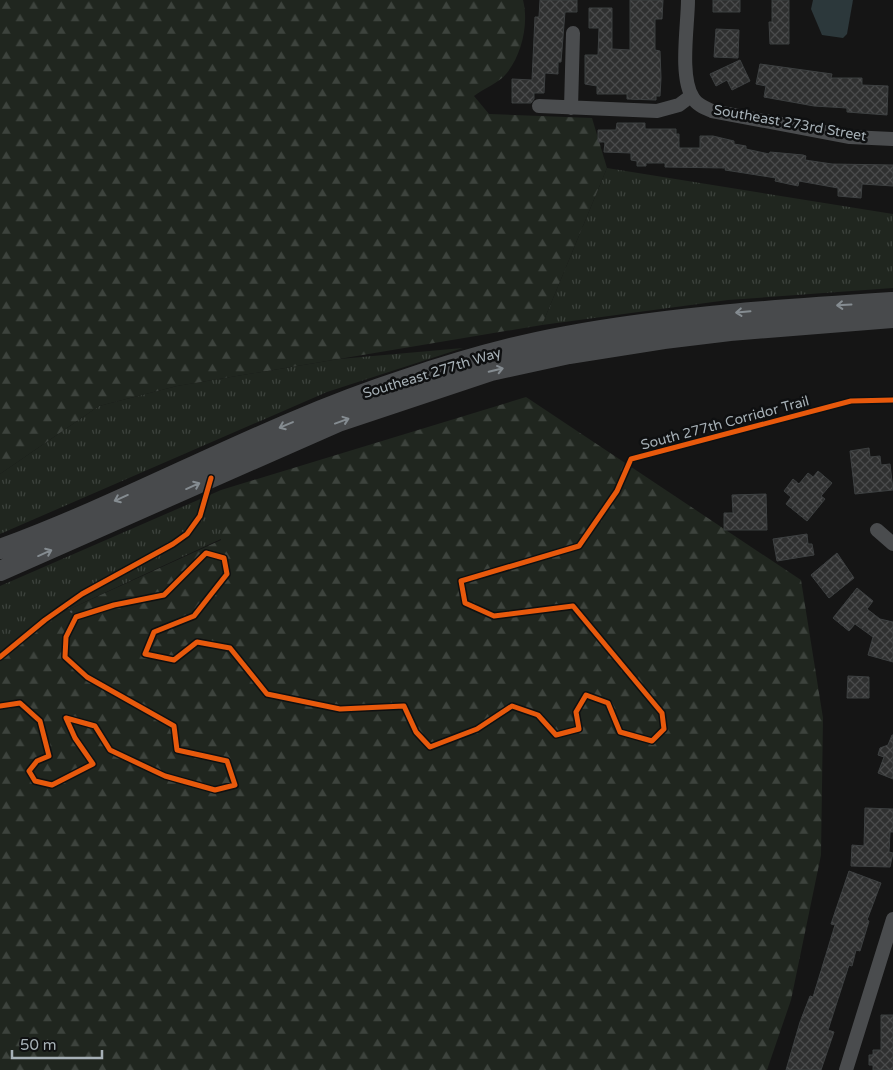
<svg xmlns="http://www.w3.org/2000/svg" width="893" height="1070" viewBox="0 0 893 1070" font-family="'Varela Round',sans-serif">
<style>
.grass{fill:url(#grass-tufts)}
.forest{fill:url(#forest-firs)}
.water{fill:#2c383b}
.building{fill:url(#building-cross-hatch);stroke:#3d4041}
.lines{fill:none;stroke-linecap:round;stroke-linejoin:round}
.path{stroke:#4b4e50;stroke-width:2;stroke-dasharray:2.5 4;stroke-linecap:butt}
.street{stroke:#4a4c4e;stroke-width:14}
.secondary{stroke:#484a4c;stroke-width:20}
.cycleway-casing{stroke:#0f1011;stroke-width:8}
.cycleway{stroke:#e8590c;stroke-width:5}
.oneway{stroke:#858c91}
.labels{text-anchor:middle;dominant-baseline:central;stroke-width:5;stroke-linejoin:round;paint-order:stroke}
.street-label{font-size:14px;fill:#a6b0b6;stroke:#0f1011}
</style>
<defs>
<pattern id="grass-tufts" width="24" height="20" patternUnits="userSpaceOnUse" patternTransform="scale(1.25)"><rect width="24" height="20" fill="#20261f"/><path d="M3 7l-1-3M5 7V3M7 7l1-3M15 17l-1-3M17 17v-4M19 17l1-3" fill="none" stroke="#3d433d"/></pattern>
<pattern id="forest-firs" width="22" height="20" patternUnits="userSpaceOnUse" patternTransform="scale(1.25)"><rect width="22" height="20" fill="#20261f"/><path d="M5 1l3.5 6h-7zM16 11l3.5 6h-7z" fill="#3d433d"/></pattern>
<pattern id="building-cross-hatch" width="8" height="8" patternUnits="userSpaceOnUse" patternTransform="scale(1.25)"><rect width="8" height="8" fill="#2f3030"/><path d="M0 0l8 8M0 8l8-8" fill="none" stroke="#4a4b4c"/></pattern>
</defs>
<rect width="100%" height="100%" fill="#151515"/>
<path class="grass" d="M 607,168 L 893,214 L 893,288 L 728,300 L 542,325 Z
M 463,348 L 327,392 L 0,534 L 0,474 L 99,406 L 177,386 L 339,359 Z
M 221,490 L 221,539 L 61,613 L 0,655 L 0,586 Z"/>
<path class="forest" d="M 0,0 L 523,0 C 529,23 522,55 506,74 C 499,83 484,88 474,96 L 489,114 L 592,118 L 607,168 L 542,325 L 177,386 L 99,406 L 0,474 Z
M 526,397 L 801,580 L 823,718 L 821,855 L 791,1000 L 767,1070 L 0,1070 L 0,655 L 61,613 L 221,540 L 221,490 Z"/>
<path class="water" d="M 813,0 L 853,0 L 847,34 L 843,38 L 822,35 L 811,9 Z"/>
<path class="building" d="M 540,0 L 577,0 L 577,12 L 565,12 L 561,62 L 558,62 L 558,74 L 545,73 L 544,93 L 534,93 L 534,99 L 531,103 L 512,103 L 512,79 L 532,80 L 535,17 L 539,17 Z
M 630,0 L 663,0 L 662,19 L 655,19 L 655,50 L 660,51 L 661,78 L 660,96 L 656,96 L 656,100 L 627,99 L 627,94 L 597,94 L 597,86 L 585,84 L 585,55 L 598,55 L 599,28 L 589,28 L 589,8 L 612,8 L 612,49 L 630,50 Z
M 713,0 L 740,0 L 740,12 L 713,12 Z
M 772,0 L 789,0 L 789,44 L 770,44 L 769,22 L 772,22 Z
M 716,29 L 739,30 L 738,58 L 714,57 Z
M 740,60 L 750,81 L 732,90 L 727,80 L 716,86 L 710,74 Z
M 760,64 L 832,74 L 831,78 L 862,78 L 862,85 L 888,86 L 887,115 L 847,112 L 847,108 L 814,106 L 764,97 L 766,86 L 756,84 Z
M 617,123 L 645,123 L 645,129 L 676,129 L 676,134 L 679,134 L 679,148 L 700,148 L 700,136 L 713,136 L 734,141 L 734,144 L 746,146 L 746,149 L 769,154 L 770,152 L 803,155 L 806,156 L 805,160 L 832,164 L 893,165 L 893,186 L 862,184 L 861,198 L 838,196 L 838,188 L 799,181 L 798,186 L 775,181 L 776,178 L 725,170 L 726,168 L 665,167 L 665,163 L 646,163 L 646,166 L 637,166 L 637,161 L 631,160 L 631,153 L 604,152 L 605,142 L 598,142 L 598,130 L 616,130 Z
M 869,448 L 870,457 L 880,456 L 881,465 L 890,464 L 893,490 L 855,494 L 850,451 Z
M 818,471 L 832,483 L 821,496 L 825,499 L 807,521 L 786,504 L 791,497 L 784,491 L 793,479 L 799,484 L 808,473 L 813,477 Z
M 766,494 L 767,530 L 724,530 L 724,513 L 733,513 L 732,495 Z
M 807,534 L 808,544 L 812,544 L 814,555 L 777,561 L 773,539 Z
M 837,553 L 854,578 L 829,598 L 811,575 Z
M 857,588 L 873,601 L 867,609 L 880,619 L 893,622 L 893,662 L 868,655 L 873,637 L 855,624 L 849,631 L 833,618 Z
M 848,676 L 869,677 L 869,698 L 847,698 Z
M 892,735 L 893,735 L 893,779 L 878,773 L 884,757 L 878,755 L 880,748 L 888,745 Z
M 865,808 L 893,809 L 893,832 L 890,832 L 889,852 L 893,853 L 890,867 L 851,866 L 852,845 L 864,846 Z
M 849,871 L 881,883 L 867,920 L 869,921 L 860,951 L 856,950 L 852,966 L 849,965 L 828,1030 L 834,1032 L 821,1070 L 786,1070 L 800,1022 L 810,996 L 813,997 L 835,925 L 831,924 Z
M 881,1015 L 893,1015 L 893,1070 L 873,1070 L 873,1065 L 869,1065 L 869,1055 L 873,1055 L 873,1050 L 881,1050 Z"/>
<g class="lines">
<path class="path" d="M 66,606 L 76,617"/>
<path class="street" d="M 688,0 C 688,25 679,77 693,98 C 697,105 705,108 712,111 L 850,137 L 893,139
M 539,106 L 657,111 L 679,105 L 691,96
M 571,108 L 573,33
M 877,530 L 893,544
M 846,1070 L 893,919"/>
<path class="secondary" d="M 0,549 C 137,499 264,425 403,380 C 456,362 511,346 566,336 C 674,316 784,309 893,302
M 0,571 L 338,422 L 491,371 L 569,354 L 664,339 L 730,331 L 893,318"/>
<g class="cycleway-casing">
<path id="cycleway" d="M 0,657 L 45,620 L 82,594 L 173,544 L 187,534 L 200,516 L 211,478
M 0,706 L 20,703 L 40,721 L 49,756 L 37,761 L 29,771 L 35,781 L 52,785 L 93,764 L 75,738 L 66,718 L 95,726 L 110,750 L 165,776 L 215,790 L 235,785 L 227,761 L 177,750 L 174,726 L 87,677 L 65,657 L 66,637 L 76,617 L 114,605 L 164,595 L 206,553 L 224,558 L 227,574 L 194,616 L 154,632 L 145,654 L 174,660 L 197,642 L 230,648 L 267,694 L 340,709 L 404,706 L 416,732 L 430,747 L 477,729 L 512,706 L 538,715 L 556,735 L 579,729 L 576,712 L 586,695 L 608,703 L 620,732 L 652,741 L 664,729 L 662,713 L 573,606 L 494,616 L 465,603 L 461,581 L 579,546 L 617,491 L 631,459 L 851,401 L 893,400"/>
</g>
<use href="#cycleway" class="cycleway"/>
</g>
<defs><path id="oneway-shaft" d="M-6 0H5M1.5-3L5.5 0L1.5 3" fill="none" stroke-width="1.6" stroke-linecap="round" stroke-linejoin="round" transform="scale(1.25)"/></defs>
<g class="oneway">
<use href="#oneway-shaft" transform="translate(844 305) rotate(177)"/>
<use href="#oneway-shaft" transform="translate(743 312) rotate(175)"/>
<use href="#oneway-shaft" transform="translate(496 370) rotate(-13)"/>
<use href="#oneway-shaft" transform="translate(342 421) rotate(-20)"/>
<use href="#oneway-shaft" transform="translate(286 425) rotate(157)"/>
<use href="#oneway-shaft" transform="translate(193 486) rotate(-24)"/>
<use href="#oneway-shaft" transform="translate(121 498) rotate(156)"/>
<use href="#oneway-shaft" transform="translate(45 553) rotate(-24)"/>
</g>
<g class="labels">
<g class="street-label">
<text transform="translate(790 123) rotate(10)">Southeast 273rd Street</text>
<text transform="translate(432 373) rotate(-17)">Southeast 277th Way</text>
<text transform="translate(725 423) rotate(-15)">South 277th Corridor Trail</text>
</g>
</g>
<path d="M12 1050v8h90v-8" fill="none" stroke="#a6b0b6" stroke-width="2.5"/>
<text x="20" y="1050" font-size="15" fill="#a6b0b6" stroke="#0f1011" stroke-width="4" paint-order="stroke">50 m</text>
</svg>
